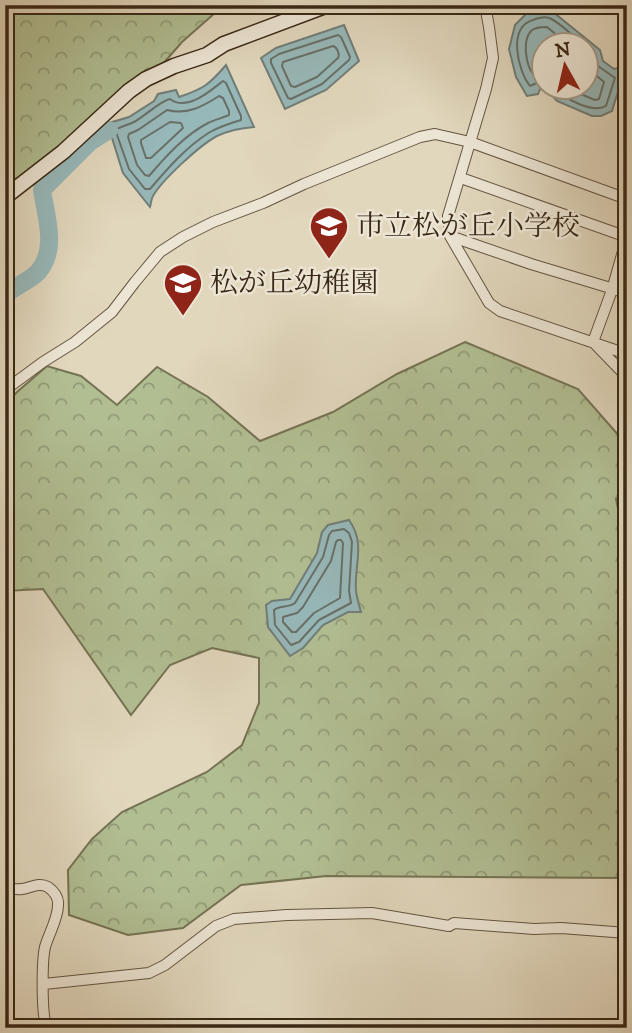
<svg xmlns="http://www.w3.org/2000/svg" width="632" height="1033" viewBox="0 0 632 1033" font-family="'IM FELL DW Pica','Noto Serif JP',serif">
<style>
.forest{fill:url(#forest-crowns);stroke:#757354;stroke-width:2}
.water{fill:#97b8b9;stroke:#717e78;stroke-width:2;fill-rule:evenodd}
.lines{fill:none;stroke-linecap:round;stroke-linejoin:round}
.shore{stroke:#687068;stroke-width:2}
.river{stroke:#97b8b9;stroke-width:18}
.street-casing{stroke:#635440;stroke-width:12}
.secondary-casing{stroke:#392816;stroke-width:17}
.street{stroke:#ece5d4;stroke-width:10}
.secondary{stroke:#ece5d4;stroke-width:14}
.labels{text-anchor:middle;dominant-baseline:central;stroke-width:5;stroke-linejoin:round;paint-order:stroke}
.poi-label{font-size:28px;fill:#392816;stroke:#ece5d4;text-anchor:start}
</style>
<defs>
<pattern id="forest-crowns" width="20" height="18" patternUnits="userSpaceOnUse" patternTransform="scale(1.75)"><rect width="20" height="18" fill="#b1be92"/><path d="M2 6a3 3 0 1 1 6 0M12 15a3 3 0 1 1 6 0" fill="none" stroke="#919a76"/></pattern>
</defs>
<rect width="100%" height="100%" fill="#e1d7bd"/>
<filter id="stains"><feTurbulence type="fractalNoise" baseFrequency=".00286" numOctaves="4"/><feColorMatrix values="0 0 0 0 .2 0 0 0 0 .09 0 0 0 0 .02 0 0 0 .5 -.17"/></filter>
<radialGradient id="worn" r=".72"><stop offset=".6" stop-color="#630" stop-opacity="0"/><stop offset="1" stop-color="#630" stop-opacity=".3"/></radialGradient>
<path class="forest" d="M 5,5 L 224,5 L 182,42 L 141,89 L 92,134 L 49,178 L 5,196 Z
M 465,342 L 578,389 L 627,445 L 627,492 L 616,499 L 624,538 L 627,539 L 627,878 L 326,876 L 241,885 L 183,928 L 128,935 L 69,915 L 68,870 L 92,839 L 122,812 L 207,772 L 242,745 L 259,703 L 259,658 L 212,648 L 170,665 L 131,715 L 43,589 L 5,591 L 5,405 L 17,392 L 47,366 L 81,376 L 117,405 L 157,367 L 208,397 L 260,441 L 333,412 L 397,374 Z"/>
<path class="water" d="M 543,10 L 553,12 L 600,50 L 603,61 L 614,69 L 626,66 L 612,111 L 601,116 L 592,116 L 557,101 L 547,90 L 540,89 L 538,94 L 527,96 L 516,77 L 509,49 L 515,25 L 526,14 ZM 544,46 L 586,46 L 586,88 L 544,88 Z
M 344,25 L 359,61 L 326,90 L 285,109 L 261,58 L 276,48 Z
M 226,65 L 254,127 C 241,128 230,130 217,136 C 200,145 162,180 153,196 C 151,199 151,204 150,207 L 123,173 L 112,138 L 99,131 L 109,123 L 129,117 L 154,101 L 158,94 L 176,90 L 179,97 C 203,89 209,85 226,65 Z
M 349,520 C 366,544 354,564 356,591 C 357,598 359,605 361,612 L 348,612 L 323,625 L 303,648 L 290,656 L 268,627 L 266,605 L 272,601 L 290,599 L 317,553 L 322,532 L 328,525 Z"/>
<g class="lines">
<path class="shore" d="M 338,35 L 341,37 L 350,57 L 349,60 L 322,84 L 291,99 L 288,98 L 271,63 L 271,59 L 279,54 Z
M 333,46 C 337,47 340,54 338,58 L 317,77 L 295,87 L 291,86 L 282,66 L 283,62 Z
M 544,74 L 533,74 C 526,65 522,41 531,31 C 535,27 541,27 547,27 L 570,46
M 223,81 L 226,83 L 241,116 L 241,120 C 231,123 219,127 210,132 C 186,147 168,168 150,189 L 145,189 L 129,169 L 116,132 L 117,129 C 122,126 128,125 134,122 C 145,116 160,101 170,99 C 187,112 210,91 223,81 Z
M 544,83 L 539,82 L 530,86 C 518,71 507,27 533,20 C 538,18 544,16 549,18 C 560,22 575,38 584,46
M 554,88 C 564,98 592,114 606,106 L 615,78 L 598,66 L 594,54 L 586,48
M 566,88 L 595,100 L 599,99 L 604,82 L 591,71 L 586,60
M 219,96 L 223,98 L 229,111 L 229,115 C 222,118 214,120 208,123 C 185,135 166,156 149,176 L 145,175 L 137,165 L 128,137 L 129,134 L 138,130 L 167,110 C 187,115 202,107 219,96 Z
M 170,122 L 181,123 L 183,128 L 151,158 L 146,158 L 141,143 L 141,140 Z
M 344,529 L 349,533 L 352,542 L 349,591 L 351,603 L 319,620 L 299,642 L 291,645 L 275,625 L 274,610 C 280,605 289,608 295,603 L 323,557 L 329,535 L 332,531 Z
M 338,540 L 341,540 L 343,543 L 340,598 L 314,613 L 296,632 L 292,632 L 283,622 L 283,617 L 297,613 L 303,607 L 331,561 L 336,542 Z"/>
<path class="river" d="M 5,295 C 15,286 31,280 38,272 C 58,249 46,217 42,190 L 90,142 L 109,130"/>
<g class="street-casing">
<path id="street" d="M 485,5 L 489,27 L 493,58 L 486,89 L 448,216 L 450,236 L 489,303 L 500,311 L 618,351 L 627,353
M 461,178 L 627,237
M 450,236 L 531,264 L 627,293
M 593,342 L 612,290 L 627,237
M 596,345 L 627,377
M 5,390 L 43,362 L 75,342 L 112,312 L 135,282 L 160,252 L 183,237 L 213,222 L 263,203 L 304,184 L 420,137 L 435,134 L 470,142 L 627,199
M 5,888 C 10,888 17,890 22,889 C 31,888 38,882 48,887 C 54,891 59,898 58,905 C 58,919 49,933 45,947 C 42,960 41,1016 47,1028
M 44,984 L 149,973 L 165,965 L 216,926 L 234,919 L 287,915 L 372,913 L 449,926 L 454,923 L 534,929 L 561,928 L 627,933"/>
</g>
<g class="secondary-casing">
<path id="secondary" d="M 5,197 L 63,152 L 129,91 L 146,79 L 174,66 L 207,55 L 224,44 L 328,5"/>
</g>
<use href="#street" class="street"/>
<use href="#secondary" class="secondary"/>
</g>
<defs>
<g id="school-pin" transform="scale(2.0125)"><path d="M0 17L-7.5 6A9.5 9.5 0 1 1 7.5 6Z" fill="#8f2418" stroke="#ece5d4"/><path d="M0-5L7-2L0 1L-7-2ZM-4 1L0 2.5L4 1V4Q0 6-4 4Z" fill="#fff"/></g>
</defs>
<g fill-rule="evenodd">
<use href="#school-pin" x="329" y="226"/>
<use href="#school-pin" x="183" y="283"/>
</g>
<g class="labels">
<g class="poi-label">
<text x="356" y="226">市立松が丘小学校</text>
<text x="210" y="283">松が丘幼稚園</text>
</g>
</g>
<rect width="632" height="1033" fill="none" stroke="#e1d7bd" stroke-width="28"/>
<rect x="7" y="7" width="618" height="1019" fill="none" stroke="#392816" stroke-width="3.5"/>
<rect x="14" y="14" width="604" height="1005" fill="none" stroke="#392816" stroke-width="2"/>
<g transform="translate(565 66) rotate(352)"><circle r="33" fill="#ece5d4" stroke="#a49988" stroke-width="2"/>
<path d="M0-5L12 26L0 18L-12 26Z" fill="#8f2418"/>
<text y="-10" font-size="19" font-weight="bold" text-anchor="middle" fill="#392816">N</text>
</g>
<rect width="100%" height="100%" filter="url(#stains)"/>
<rect width="100%" height="100%" fill="url(#worn)"/>
</svg>
